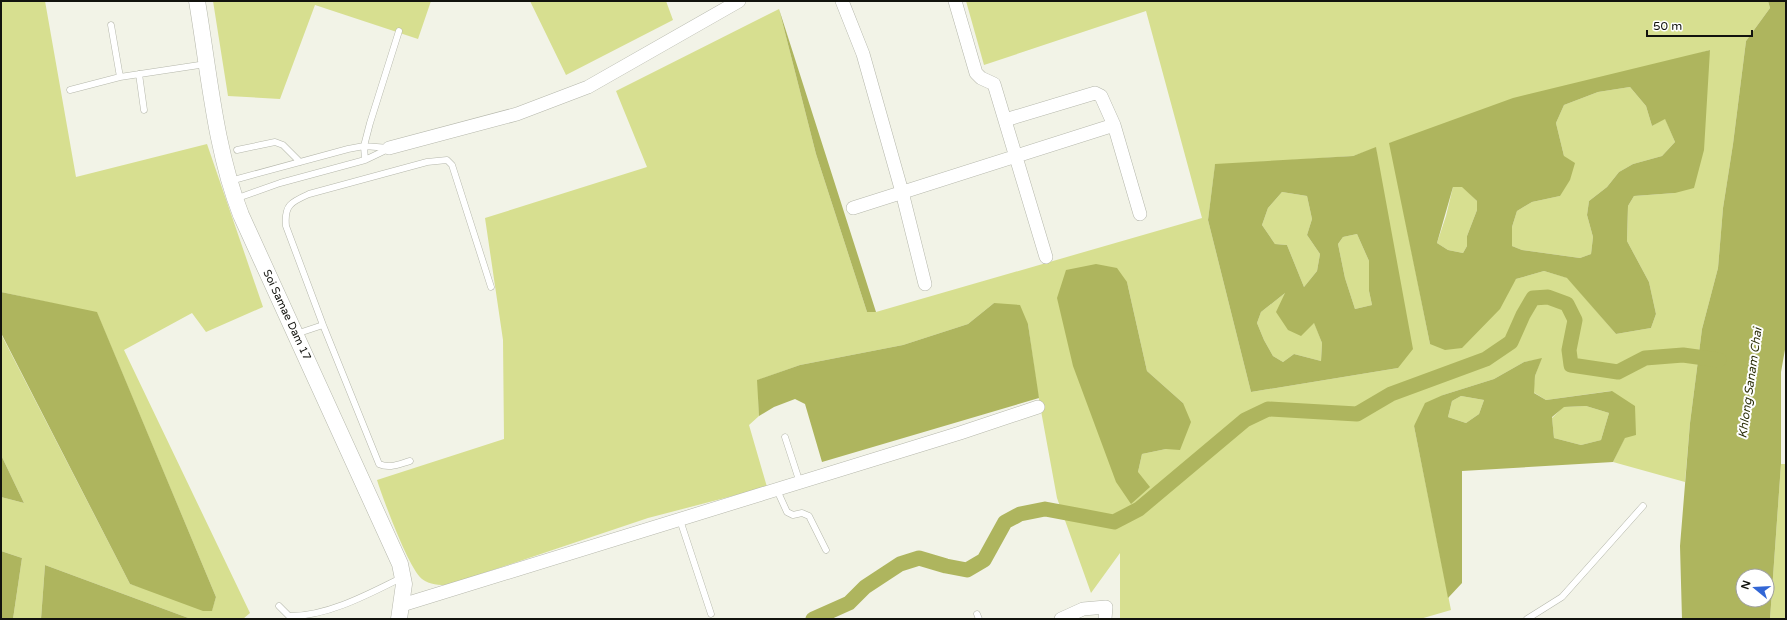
<svg xmlns="http://www.w3.org/2000/svg" width="1787" height="620" viewBox="0 0 1787 620" font-family="'Varela Round',sans-serif">
<style>
.green{fill:#d7df90;fill-rule:evenodd}
.water{fill:#aeb55e;fill-rule:evenodd}
.lines{fill:none;stroke-linecap:round;stroke-linejoin:round}
.canal{stroke:#aeb55e;stroke-width:15}
.service-casing{stroke:#b5b7ab;stroke-width:7}
.minor-casing{stroke:#b5b7ab;stroke-width:14}
.tertiary-casing{stroke:#b5b7ab;stroke-width:17}
.service{stroke:#fff;stroke-width:6}
.minor{stroke:#fff;stroke-width:13}
.tertiary{stroke:#fff;stroke-width:16}
.labels{text-anchor:middle;dominant-baseline:central;stroke-width:4;stroke-linejoin:round;paint-order:stroke}
.street-label{font-size:11px;fill:#12130e;stroke:#fff}
.water-label{font-size:12px;font-style:italic;fill:#2c2f08;stroke:#fff}
</style>
<rect width="100%" height="100%" fill="#f2f3e7"/>
<path class="green" d="M 1,1 L 45,1 L 76,177 L 207,144 L 263,307 L 206,332 L 192,313 L 124,350 L 250,613 L 243,619 L 191,619 L 45,565 L 41,619 L 13,619 L 22,558 L 1,551 L 1,497 L 24,503 L 1,455 L 1,334 L 130,584 L 212,610 L 216,597 L 97,313 L 1,292 Z
M 213,1 L 431,1 L 418,39 L 315,5 L 280,99 L 228,96 Z
M 530,1 L 666,1 L 673,20 L 566,75 Z
M 966,1 L 1768,1 L 1770,8 L 1746,41 L 1733,144 L 1723,208 L 1718,268 L 1702,329 L 1690,423 L 1685,482 L 1613,462 L 1625,437 L 1611,391 L 1546,400 L 1533,392 L 1535,376 L 1541,359 L 1524,362 L 1494,379 L 1443,395 L 1414,426 L 1451,610 L 1420,619 L 1120,619 L 1120,553 L 1091,593 L 1057,498 L 1037,389 L 1028,324 L 994,303 L 968,324 L 903,345 L 800,365 L 758,380 L 759,416 L 749,425 L 767,487 L 648,518 L 448,585 C 439,585 430,585 422,579 C 409,569 383,499 377,480 L 504,439 L 503,340 L 485,218 L 647,167 L 616,91 L 779,9 L 816,154 L 867,312 L 876,312 L 1202,218 L 1146,11 L 984,65 ZM 1710,50 L 1675,193 L 1634,196 L 1628,206 L 1627,241 L 1649,282 L 1656,314 L 1651,328 L 1616,334 L 1568,278 L 1544,271 L 1516,279 L 1430,344 L 1390,143 ZM 1376,148 L 1398,368 L 1251,392 L 1208,220 L 1215,165 L 1353,156 ZM 1127,282 L 1147,371 L 1183,403 L 1180,449 L 1166,449 L 1142,454 L 1138,472 Z
M 1630,87 L 1646,106 L 1652,126 L 1665,118 L 1675,142 L 1662,156 L 1633,164 L 1619,172 L 1607,187 L 1589,201 L 1587,215 L 1593,237 L 1591,254 L 1580,258 L 1522,250 L 1512,246 L 1512,227 L 1517,211 L 1532,202 L 1560,196 L 1564,156 L 1556,123 L 1564,105 L 1598,92 Z
M 1462,186 L 1477,201 L 1477,210 L 1467,236 L 1467,246 L 1463,253 L 1448,250 L 1437,243 L 1446,216 L 1453,187 Z
M 1282,192 L 1307,196 L 1312,219 L 1307,235 L 1320,254 L 1317,271 L 1304,287 L 1287,245 L 1275,244 L 1262,225 L 1268,208 Z
M 1357,234 L 1369,261 L 1369,291 L 1372,305 L 1355,309 L 1345,278 L 1338,244 L 1343,237 Z
M 1285,293 L 1314,322 L 1322,343 L 1321,361 L 1294,354 L 1283,362 L 1273,356 L 1264,340 L 1257,323 L 1261,312 Z
M 1461,396 L 1484,400 L 1479,414 L 1466,423 L 1448,417 L 1452,401 Z
M 1586,406 L 1609,413 L 1601,440 L 1581,445 L 1554,438 L 1552,418 L 1563,407 Z
M 1781,464 L 1786,464 L 1786,619 L 1770,619 Z"/>
<path class="water" d="M 1768,1 L 1786,1 L 1786,344 L 1781,372 L 1781,464 L 1770,619 L 1682,619 L 1680,546 L 1690,423 L 1702,329 L 1718,268 L 1723,208 L 1733,144 L 1746,41 L 1770,8 ZM 1743,576 L 1767,576 L 1767,600 L 1743,600 Z
M 779,9 L 876,312 L 867,312 L 816,154 Z
M 1710,50 L 1704,150 L 1694,188 L 1675,193 L 1634,196 L 1628,206 L 1627,241 L 1649,282 L 1656,314 L 1651,328 L 1616,334 L 1567,278 L 1544,271 L 1516,279 L 1500,309 L 1462,348 L 1445,350 L 1430,344 L 1389,143 L 1513,98 ZM 1630,87 L 1646,106 L 1652,126 L 1665,119 L 1675,142 L 1662,156 L 1633,164 L 1619,172 L 1607,187 L 1589,201 L 1587,215 L 1593,237 L 1591,254 L 1580,258 L 1522,250 L 1512,246 L 1512,227 L 1517,211 L 1532,202 L 1560,196 L 1570,180 L 1575,163 L 1564,156 L 1556,123 L 1564,105 L 1598,92 ZM 1453,187 L 1462,187 L 1477,201 L 1477,210 L 1467,236 L 1467,246 L 1463,253 L 1448,250 L 1437,243 Z
M 1376,147 L 1413,349 L 1398,368 L 1251,392 L 1208,220 L 1215,164 L 1353,156 ZM 1282,192 L 1307,196 L 1312,219 L 1307,235 L 1320,254 L 1317,271 L 1304,287 L 1287,245 L 1275,244 L 1262,225 L 1268,208 ZM 1357,234 L 1369,261 L 1369,291 L 1372,305 L 1355,309 L 1345,278 L 1338,244 L 1343,237 ZM 1285,293 L 1276,312 L 1288,330 L 1301,336 L 1314,323 L 1322,343 L 1321,361 L 1294,354 L 1283,362 L 1273,356 L 1264,340 L 1257,323 L 1261,312 Z
M 1096,264 L 1117,268 L 1127,282 L 1147,371 L 1183,403 L 1191,422 L 1180,450 L 1166,449 L 1142,454 L 1138,472 L 1150,487 L 1131,504 L 1116,482 L 1073,366 L 1057,298 L 1066,270 Z
M 1,292 L 97,312 L 216,597 L 212,611 L 203,611 L 130,584 L 1,333 Z
M 994,303 L 1020,305 L 1028,324 L 1039,398 L 822,462 L 805,404 L 795,399 L 774,407 L 759,416 L 757,380 L 800,365 L 903,345 L 968,324 Z
M 1542,358 L 1535,376 L 1534,393 L 1546,400 L 1612,391 L 1635,406 L 1636,435 L 1625,438 L 1613,462 L 1462,471 L 1462,583 L 1448,598 L 1414,426 L 1425,403 L 1443,395 L 1494,379 L 1524,362 ZM 1461,396 L 1484,400 L 1479,414 L 1466,423 L 1448,417 L 1452,401 ZM 1586,406 L 1609,413 L 1601,440 L 1581,445 L 1554,438 L 1552,417 L 1564,407 Z
M 1,455 L 24,503 L 1,497 Z
M 1,551 L 22,558 L 13,619 L 1,619 Z
M 45,565 L 191,619 L 41,619 Z"/>
<g class="lines">
<path class="canal" d="M 813,619 L 849,603 L 865,587 L 900,564 L 919,558 L 946,566 L 967,570 L 984,560 L 1005,522 L 1020,514 L 1045,509 L 1114,522 L 1139,509 L 1245,420 L 1268,409 L 1357,414 L 1391,394 L 1486,359 L 1511,342 L 1523,315 L 1533,298 L 1548,297 L 1567,304 L 1575,320 L 1569,350 L 1571,365 L 1618,372 L 1645,358 L 1683,355 L 1719,360"/>
<g class="service-casing">
<path id="service" d="M 111,25 L 120,77
M 139,74 L 144,110
M 70,90 L 120,77 L 206,64
M 237,150 L 275,142 L 283,145 L 300,162
M 365,160 L 364,146 L 370,123 L 399,31
M 230,181 L 348,149 L 364,146 L 389,148
M 235,199 L 280,183 L 365,160 L 388,149
M 296,334 L 323,325
M 785,437 L 800,483
M 410,461 C 399,464 389,469 379,464 L 323,325 L 286,226 C 284,205 291,202 309,194 L 427,162 L 447,160 L 452,165 L 491,287
M 777,490 L 787,512 L 793,515 L 802,513 L 809,516 L 826,550
M 680,520 L 711,614
M 279,606 L 289,616 C 326,617 369,594 401,578
M 977,614 L 979,619
M 1527,619 L 1562,597 L 1643,506"/>
</g>
<g class="minor-casing">
<path id="minor" d="M 842,1 L 863,54 L 902,192 L 925,284
M 955,1 L 976,73 L 981,78 L 994,84 L 1046,257
M 1005,120 L 1095,93 L 1101,96 L 1114,125 L 1140,214
M 389,148 L 517,114 L 588,87 L 739,1
M 853,208 L 1114,125
M 402,605 L 960,433 L 1038,407
M 1061,619 L 1083,609 L 1106,607 L 1105,619"/>
</g>
<g class="tertiary-casing">
<path id="tertiary" d="M 197,1 C 209,72 215,149 241,215 L 400,564 L 404,584 L 399,619"/>
</g>
<use href="#service" class="service"/>
<use href="#minor" class="minor"/>
<use href="#tertiary" class="tertiary"/>
</g>
<g class="labels">
<g class="street-label">
<text transform="translate(287 315) rotate(65)">Soi Samae Dam 17</text>
</g>
<g class="water-label">
<text transform="translate(1750 383) rotate(-82)">Khlong Sanam Chai</text>
</g>
</g>
<rect width="1787" height="620" fill="none" stroke="#12130e" stroke-width="4"/>
<g transform="translate(1755 588) rotate(288)"><circle r="19" fill="#ffffff" stroke="#a0a19f"/>
<path d="M0-3L7 15L0 10L-7 15Z" fill="#3266d5"/>
<text y="-6" font-size="11" font-weight="bold" text-anchor="middle" fill="#12130e">N</text>
</g>
<path d="M1647 30v6h105v-6" fill="none" stroke="#12130e" stroke-width="2"/>
<text x="1653" y="30" font-size="12" fill="#12130e" stroke="#ffffff" stroke-width="3" paint-order="stroke">50 m</text>
</svg>
